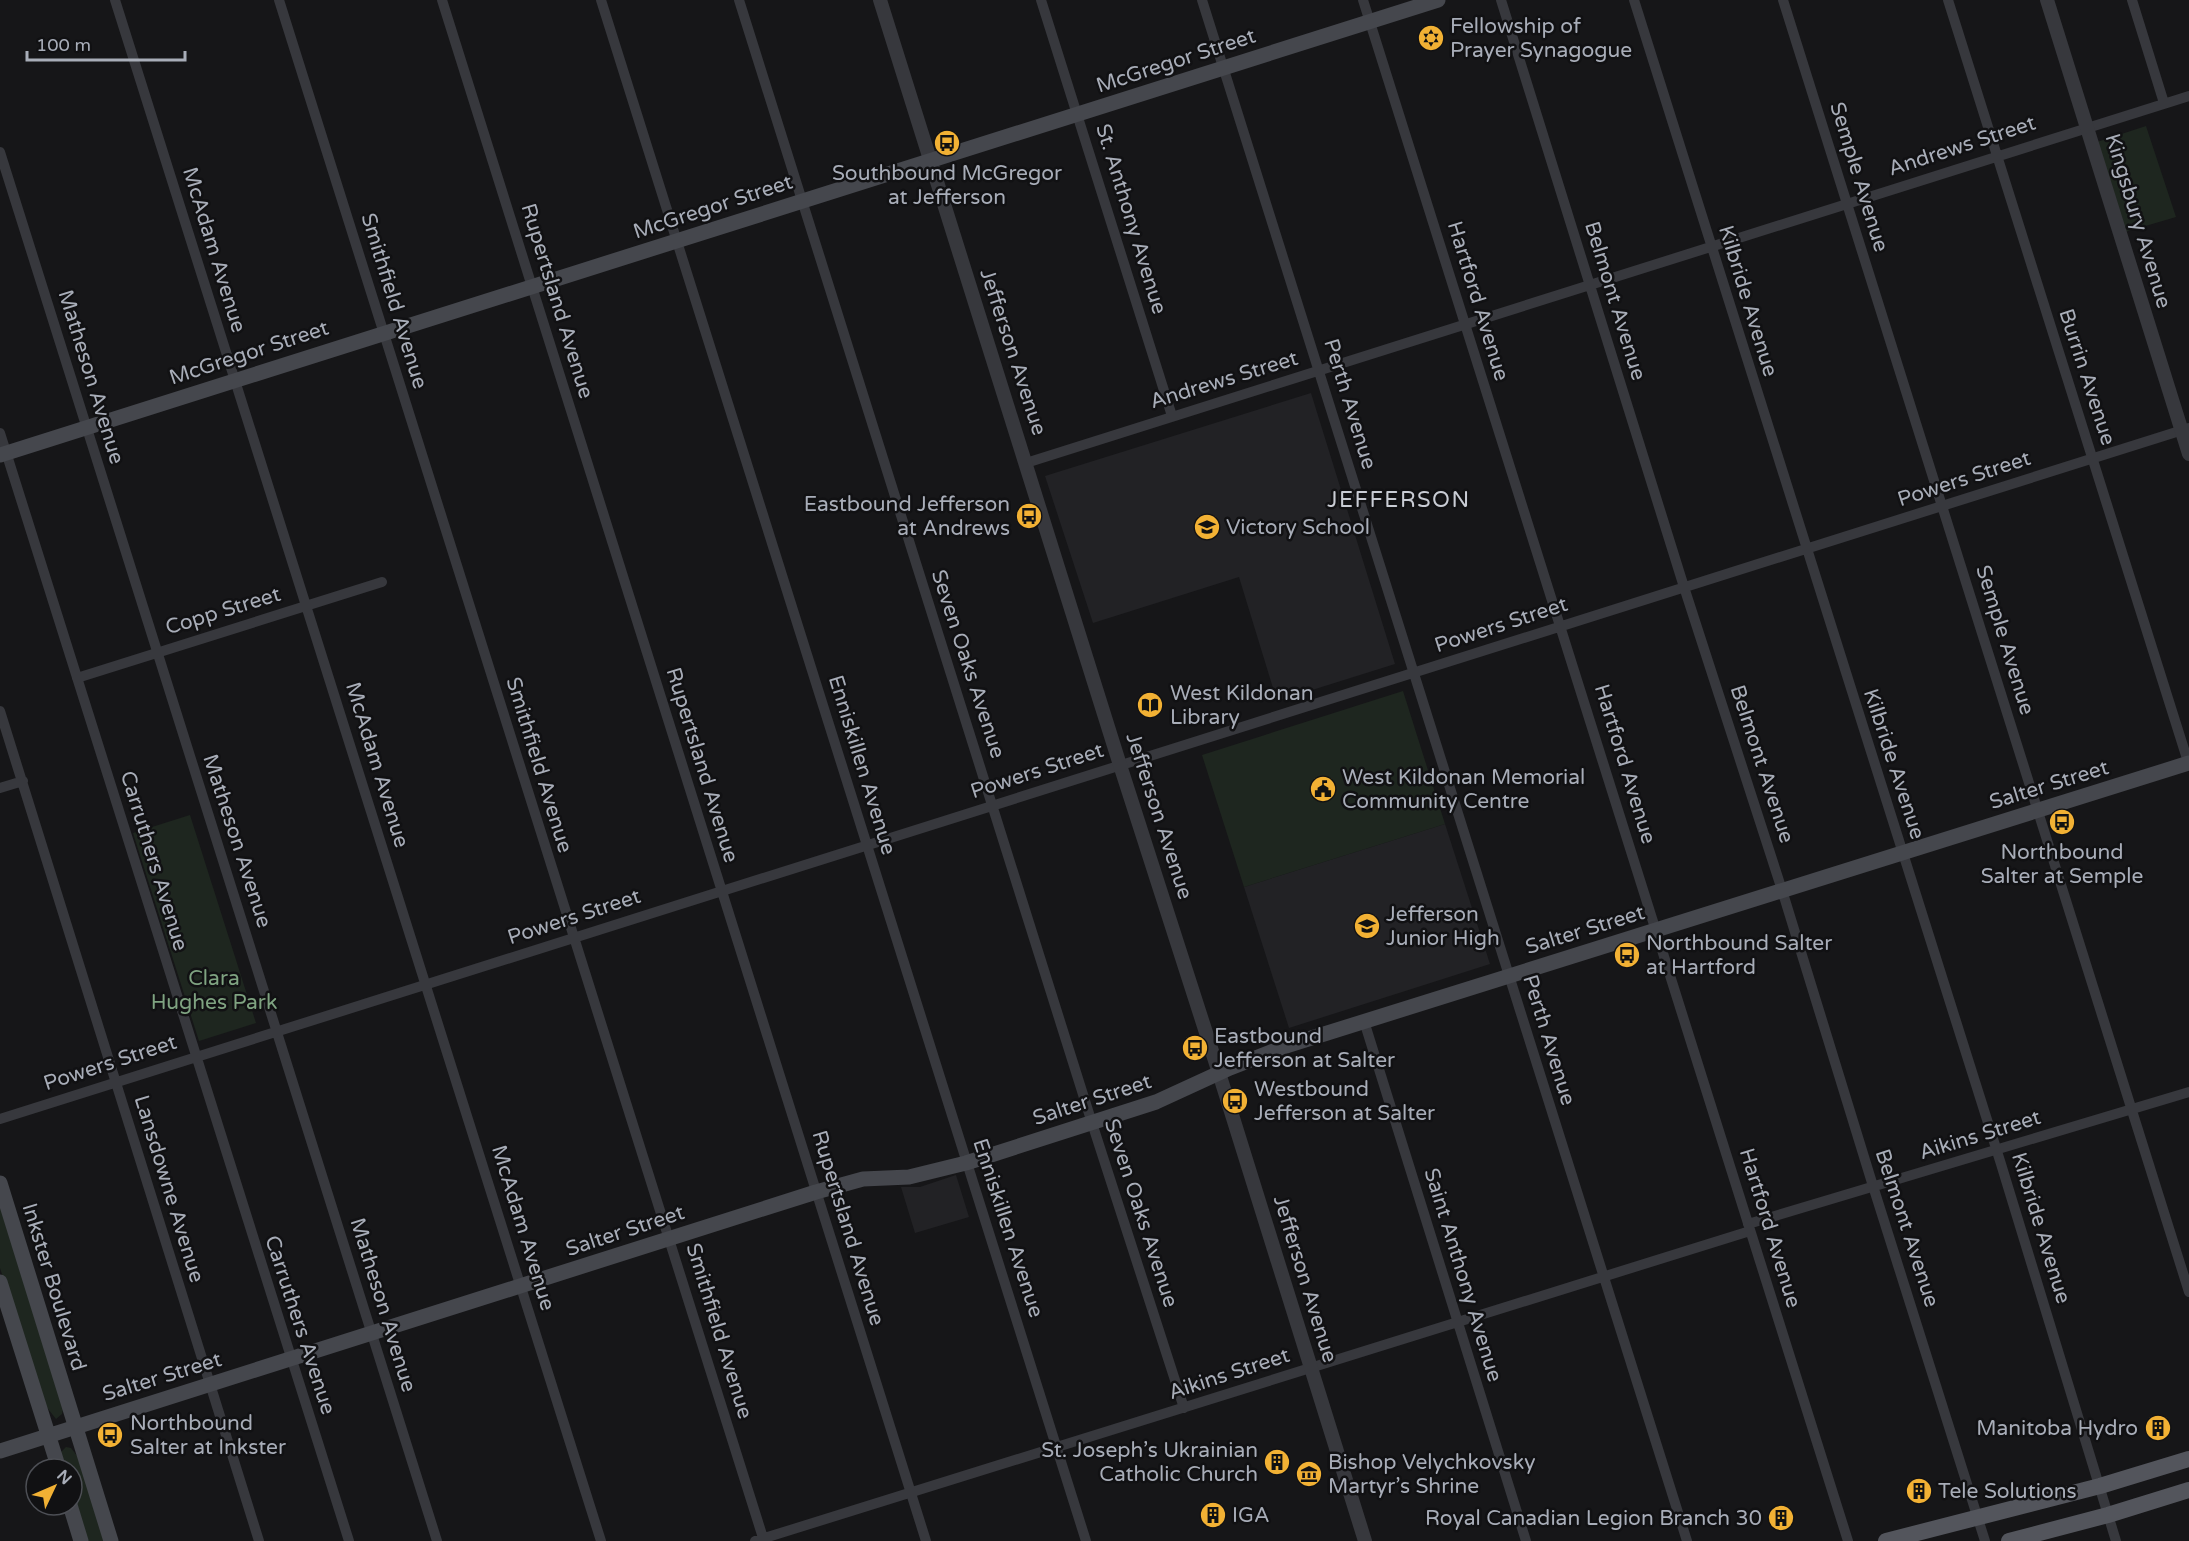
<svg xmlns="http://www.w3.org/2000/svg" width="2189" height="1541" viewBox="0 0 2189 1541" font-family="'Varela Round',sans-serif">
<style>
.built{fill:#222225}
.green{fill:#1e261f}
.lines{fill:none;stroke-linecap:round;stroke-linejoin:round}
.minor{stroke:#37383d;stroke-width:10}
.tertiary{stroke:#37383d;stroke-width:14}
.secondary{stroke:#45474d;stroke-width:15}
.primary{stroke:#53555c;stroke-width:16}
.labels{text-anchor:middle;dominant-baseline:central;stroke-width:5;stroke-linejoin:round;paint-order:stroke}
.poi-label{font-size:21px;fill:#a8adb8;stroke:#111113;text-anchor:start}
.street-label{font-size:21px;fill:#a8adb8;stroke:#111113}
.park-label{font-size:21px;fill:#7fa381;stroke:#111113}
.neighbourhood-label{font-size:22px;letter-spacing:1.5px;fill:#c9ccd4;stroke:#111113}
</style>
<rect width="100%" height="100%" fill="#161618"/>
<path class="built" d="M 1311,393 L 1395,664 L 1277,701 L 1239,577 L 1093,623 L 1045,476 Z
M 1445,824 L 1490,964 L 1289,1028 L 1244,887 Z
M 956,1175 L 969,1217 L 915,1233 L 901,1187 L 920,1187 Z"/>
<path class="green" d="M 2146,126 L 2176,217 L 2125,232 L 2097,142 Z
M 1403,691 L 1445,824 L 1244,887 L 1202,755 Z
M 190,815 L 256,1023 L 199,1041 L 133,833 Z
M 0,1206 L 63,1409 L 62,1414 L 56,1419 L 45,1405 L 40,1394 L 0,1268 Z
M 66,1447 L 71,1448 L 78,1457 L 105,1541 L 86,1541 L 72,1497 L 72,1469 L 63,1469 L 61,1452 Z"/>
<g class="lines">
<path class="minor" d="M 115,0 L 601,1541
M 279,0 L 764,1541
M 442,0 L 926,1541
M 601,0 L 1086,1541
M 739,0 L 1092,1123 L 1184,1408
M 1041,0 L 1172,416
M 1202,0 L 1687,1541
M 1363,0 L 1848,1541
M 1501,0 L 1684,587 L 1782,890 L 1873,1186 L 1985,1541
M 1634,0 L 2001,1164 L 2116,1541
M 1783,0 L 2189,1292
M 1948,0 L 2189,765
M 2132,0 L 2164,103
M 0,152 L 437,1541
M 0,433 L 349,1541
M 1026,463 L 2189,96
M 77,678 L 382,582
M 0,711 L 259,1541
M 0,788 L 23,781
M 1364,1021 L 1526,1541
M 0,1119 L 2189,428
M 1748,1224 L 2189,1092
M 755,1541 L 1750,1231"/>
<path class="tertiary" d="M 880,0 L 1120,765 L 1219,1073 L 1365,1541
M 2047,0 L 2189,454"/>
<path class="secondary" d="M 0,455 L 1438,0
M 0,1183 L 111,1541
M 0,1282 L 59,1469
M 0,1451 L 816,1192 L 863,1179 L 909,1177 L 966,1163 L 1156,1102 L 1230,1068 L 1289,1045 L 2189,763
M 70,1505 L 81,1541"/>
<path class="primary" d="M 1886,1541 L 2100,1486 L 2189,1459
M 2009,1541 L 2108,1515 L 2189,1490"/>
</g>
<defs>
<g id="synagogue-disc" transform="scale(1.35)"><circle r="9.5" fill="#f2b134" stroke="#111113"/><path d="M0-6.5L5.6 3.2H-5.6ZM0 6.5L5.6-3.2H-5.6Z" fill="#111"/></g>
<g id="bus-disc" transform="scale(1.35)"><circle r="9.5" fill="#f2b134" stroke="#111113"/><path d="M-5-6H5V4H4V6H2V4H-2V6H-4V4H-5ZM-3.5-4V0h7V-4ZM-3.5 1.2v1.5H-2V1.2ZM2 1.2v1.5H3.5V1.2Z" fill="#111"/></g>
<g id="school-disc" transform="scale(1.35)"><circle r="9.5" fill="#f2b134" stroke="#111113"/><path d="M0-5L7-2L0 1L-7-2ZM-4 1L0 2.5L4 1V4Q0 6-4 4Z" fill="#111"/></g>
<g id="library-disc" transform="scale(1.35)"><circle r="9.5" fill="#f2b134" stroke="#111113"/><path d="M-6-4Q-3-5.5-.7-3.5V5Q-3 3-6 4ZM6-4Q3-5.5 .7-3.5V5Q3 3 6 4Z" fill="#111"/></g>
<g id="civic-disc" transform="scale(1.35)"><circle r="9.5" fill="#f2b134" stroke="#111113"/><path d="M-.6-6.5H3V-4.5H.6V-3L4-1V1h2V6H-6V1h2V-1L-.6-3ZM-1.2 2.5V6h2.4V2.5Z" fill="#111"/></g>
<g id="building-disc" transform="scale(1.35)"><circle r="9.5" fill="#f2b134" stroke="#111113"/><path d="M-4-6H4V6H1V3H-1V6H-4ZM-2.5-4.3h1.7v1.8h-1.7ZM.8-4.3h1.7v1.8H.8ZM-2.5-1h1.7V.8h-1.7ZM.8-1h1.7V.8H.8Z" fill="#111"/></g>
<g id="museum-disc" transform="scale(1.35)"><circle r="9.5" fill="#f2b134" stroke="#111113"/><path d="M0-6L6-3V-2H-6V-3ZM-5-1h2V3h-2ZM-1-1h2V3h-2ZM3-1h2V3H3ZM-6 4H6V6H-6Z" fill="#111"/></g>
</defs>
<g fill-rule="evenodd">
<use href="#synagogue-disc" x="1431" y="38"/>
<use href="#bus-disc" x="947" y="143"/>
<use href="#bus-disc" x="1029" y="516"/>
<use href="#school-disc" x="1207" y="527"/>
<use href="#library-disc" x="1150" y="705"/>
<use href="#civic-disc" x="1323" y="789"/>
<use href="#bus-disc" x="2062" y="822"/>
<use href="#school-disc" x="1367" y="926"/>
<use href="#bus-disc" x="1627" y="955"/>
<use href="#bus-disc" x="1195" y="1048"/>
<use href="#bus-disc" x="1235" y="1101"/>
<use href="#building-disc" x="2158" y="1428"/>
<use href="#bus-disc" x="110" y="1435"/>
<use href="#building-disc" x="1277" y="1462"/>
<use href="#museum-disc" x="1309" y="1474"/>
<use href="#building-disc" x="1919" y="1491"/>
<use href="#building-disc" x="1213" y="1515"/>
<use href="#building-disc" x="1781" y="1518"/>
</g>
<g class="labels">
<g class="poi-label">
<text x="1450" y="26">Fellowship of<tspan x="1450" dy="24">Prayer Synagogue</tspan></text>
<text x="947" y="173" text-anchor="middle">Southbound McGregor<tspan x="947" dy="24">at Jefferson</tspan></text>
<text x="1010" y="504" text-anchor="end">Eastbound Jefferson<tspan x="1010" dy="24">at Andrews</tspan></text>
<text x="1226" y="527">Victory School</text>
<text x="1170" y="693">West Kildonan<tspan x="1170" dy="24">Library</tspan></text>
<text x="1342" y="777">West Kildonan Memorial<tspan x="1342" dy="24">Community Centre</tspan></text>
<text x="2062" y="852" text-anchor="middle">Northbound<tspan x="2062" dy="24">Salter at Semple</tspan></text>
<text x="1386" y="914">Jefferson<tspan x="1386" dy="24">Junior High</tspan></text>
<text x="1646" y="943">Northbound Salter<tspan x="1646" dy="24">at Hartford</tspan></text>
<text x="1214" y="1036">Eastbound<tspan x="1214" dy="24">Jefferson at Salter</tspan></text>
<text x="1254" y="1089">Westbound<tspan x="1254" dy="24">Jefferson at Salter</tspan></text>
<text x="130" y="1423">Northbound<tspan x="130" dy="24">Salter at Inkster</tspan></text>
<text x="2138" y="1428" text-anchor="end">Manitoba Hydro</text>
<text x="1258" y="1450" text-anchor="end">St. Joseph’s Ukrainian<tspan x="1258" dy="24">Catholic Church</tspan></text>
<text x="1328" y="1462">Bishop Velychkovsky<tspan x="1328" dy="24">Martyr’s Shrine</tspan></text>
<text x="1938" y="1491">Tele Solutions</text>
<text x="1232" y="1515">IGA</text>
<text x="1762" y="1518" text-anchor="end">Royal Canadian Legion Branch 30</text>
</g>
<g class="street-label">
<text transform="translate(1176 61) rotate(-18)">McGregor Street</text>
<text transform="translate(1962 146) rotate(-18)">Andrews Street</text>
<text transform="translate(1859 177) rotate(73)">Semple Avenue</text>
<text transform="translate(713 207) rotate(-18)">McGregor Street</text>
<text transform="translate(1131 219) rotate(73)">St. Anthony Avenue</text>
<text transform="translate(2138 221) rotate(73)">Kingsbury Avenue</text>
<text transform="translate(214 250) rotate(73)">McAdam Avenue</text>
<text transform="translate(394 301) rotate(73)">Smithfield Avenue</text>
<text transform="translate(557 301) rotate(73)">Rupertsland Avenue</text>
<text transform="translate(1478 301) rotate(73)">Hartford Avenue</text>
<text transform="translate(1615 301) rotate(73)">Belmont Avenue</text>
<text transform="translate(1748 301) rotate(73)">Kilbride Avenue</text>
<text transform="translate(1013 352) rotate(72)">Jefferson Avenue</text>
<text transform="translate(249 353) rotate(-18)">McGregor Street</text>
<text transform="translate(91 377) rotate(73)">Matheson Avenue</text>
<text transform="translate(2087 377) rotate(72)">Burrin Avenue</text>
<text transform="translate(1224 380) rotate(-17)">Andrews Street</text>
<text transform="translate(1350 404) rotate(73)">Perth Avenue</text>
<text transform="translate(1964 479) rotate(-18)">Powers Street</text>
<text transform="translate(223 611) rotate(-17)">Copp Street</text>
<text transform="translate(1501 625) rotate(-18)">Powers Street</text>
<text transform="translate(2005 640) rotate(73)">Semple Avenue</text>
<text transform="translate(968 664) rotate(72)">Seven Oaks Avenue</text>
<text transform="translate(1625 764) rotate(73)">Hartford Avenue</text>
<text transform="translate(1762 764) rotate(72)">Belmont Avenue</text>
<text transform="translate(1894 764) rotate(72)">Kilbride Avenue</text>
<text transform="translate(377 765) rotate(73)">McAdam Avenue</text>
<text transform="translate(539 765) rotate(73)">Smithfield Avenue</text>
<text transform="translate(702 765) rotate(73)">Rupertsland Avenue</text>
<text transform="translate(862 765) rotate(73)">Enniskillen Avenue</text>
<text transform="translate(1037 771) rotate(-18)">Powers Street</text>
<text transform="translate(2049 785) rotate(-17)">Salter Street</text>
<text transform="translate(1159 816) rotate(72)">Jefferson Avenue</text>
<text transform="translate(237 841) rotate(72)">Matheson Avenue</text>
<text transform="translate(154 861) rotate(73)">Carruthers Avenue</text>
<text transform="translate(574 917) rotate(-18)">Powers Street</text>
<text transform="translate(1585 930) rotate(-17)">Salter Street</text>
<text transform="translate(1549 1040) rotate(73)">Perth Avenue</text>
<text transform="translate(110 1063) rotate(-18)">Powers Street</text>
<text transform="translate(1092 1100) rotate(-18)">Salter Street</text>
<text transform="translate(1980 1135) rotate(-17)">Aikins Street</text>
<text transform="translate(169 1189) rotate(73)">Lansdowne Avenue</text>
<text transform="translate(1141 1213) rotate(72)">Seven Oaks Avenue</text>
<text transform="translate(523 1228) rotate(73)">McAdam Avenue</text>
<text transform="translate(848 1228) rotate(73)">Rupertsland Avenue</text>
<text transform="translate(1008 1228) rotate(72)">Enniskillen Avenue</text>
<text transform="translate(1770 1228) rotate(73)">Hartford Avenue</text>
<text transform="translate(1907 1228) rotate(72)">Belmont Avenue</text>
<text transform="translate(2041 1228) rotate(73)">Kilbride Avenue</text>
<text transform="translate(625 1231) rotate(-18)">Salter Street</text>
<text transform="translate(1463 1275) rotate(73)">Saint Anthony Avenue</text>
<text transform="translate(1305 1279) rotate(73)">Jefferson Avenue</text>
<text transform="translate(54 1287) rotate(73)">Inkster Boulevard</text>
<text transform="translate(383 1305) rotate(73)">Matheson Avenue</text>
<text transform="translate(300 1325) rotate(72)">Carruthers Avenue</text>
<text transform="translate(719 1331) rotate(73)">Smithfield Avenue</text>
<text transform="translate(1229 1374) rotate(-18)">Aikins Street</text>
<text transform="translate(162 1377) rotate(-17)">Salter Street</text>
</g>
<g class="park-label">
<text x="214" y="978">Clara<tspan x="214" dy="24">Hughes Park</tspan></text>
</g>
<g class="neighbourhood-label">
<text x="1399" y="500">JEFFERSON</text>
</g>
</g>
<g transform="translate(54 1487) rotate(46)"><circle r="28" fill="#111113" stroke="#4d4f55" stroke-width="1.5"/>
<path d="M0-4.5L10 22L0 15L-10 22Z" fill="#f2b134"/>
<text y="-9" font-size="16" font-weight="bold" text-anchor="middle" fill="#a8adb8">N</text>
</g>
<path d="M27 51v9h158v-9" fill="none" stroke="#a8adb8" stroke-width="3"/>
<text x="36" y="51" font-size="18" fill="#a8adb8" stroke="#111113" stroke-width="4.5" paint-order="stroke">100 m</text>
</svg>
